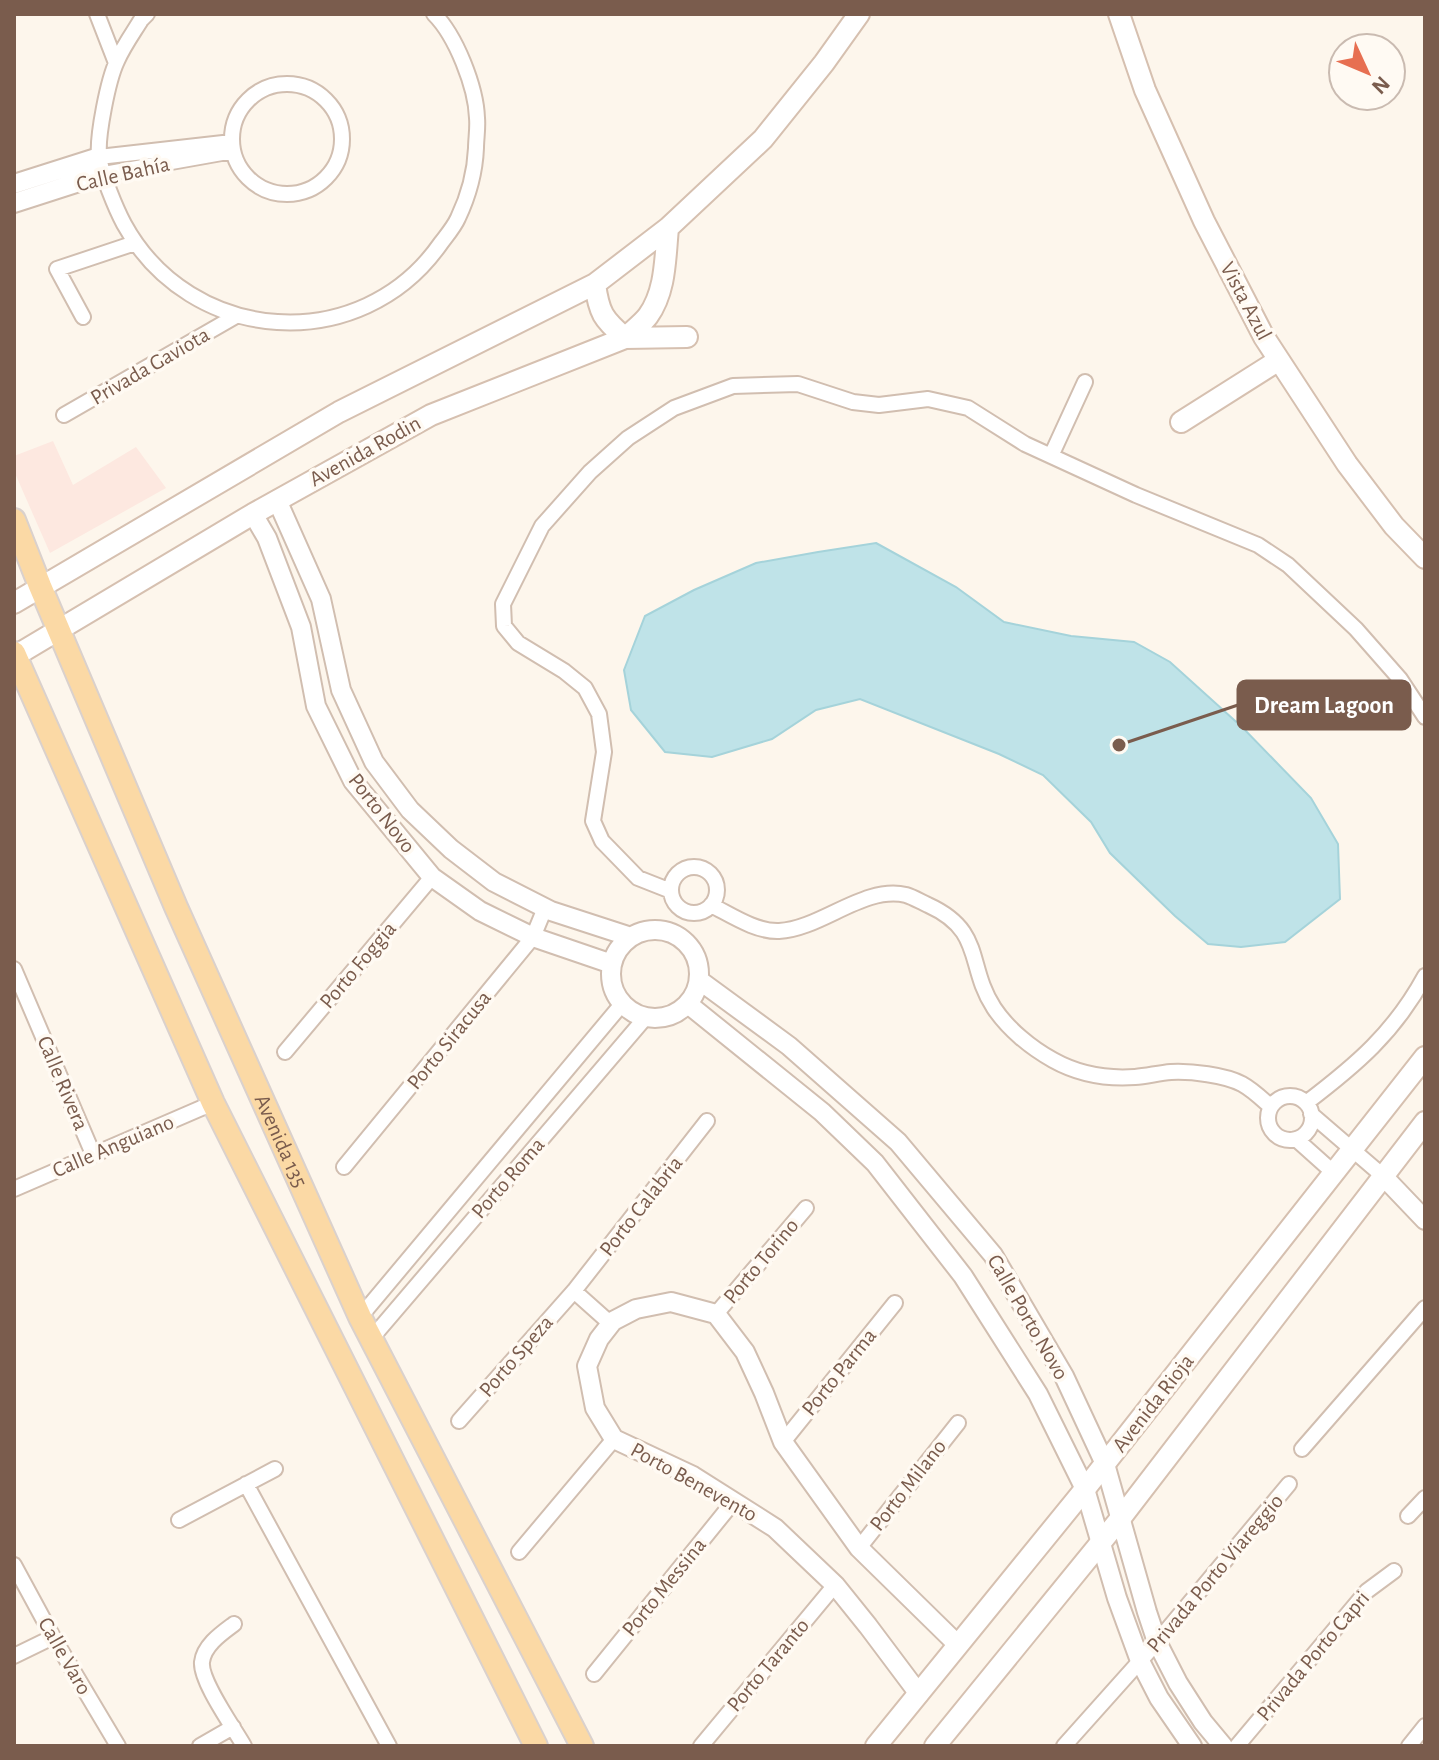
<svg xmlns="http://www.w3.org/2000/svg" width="1439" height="1760" viewBox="0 0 1439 1760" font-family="'Alegreya Sans',sans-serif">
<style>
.commercial{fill:#fde8e0}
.water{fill:#bfe3e8;stroke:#a5d3da;stroke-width:2}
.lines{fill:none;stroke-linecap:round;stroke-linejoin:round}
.minor-casing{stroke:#d1beb0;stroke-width:18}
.tertiary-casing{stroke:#d1beb0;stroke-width:22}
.secondary-casing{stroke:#d6c0b0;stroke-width:24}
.primary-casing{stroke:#dad1cd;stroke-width:26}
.minor{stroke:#fff;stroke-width:14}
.tertiary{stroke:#fff;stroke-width:18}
.secondary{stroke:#fff;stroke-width:20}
.primary{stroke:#fbd9a5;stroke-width:22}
.labels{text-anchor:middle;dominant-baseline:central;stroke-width:7;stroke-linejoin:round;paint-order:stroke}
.street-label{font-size:22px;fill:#7a5c4d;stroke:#fffaf3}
.leader{fill:none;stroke:#7a5c4d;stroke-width:3}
.callout-dot{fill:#7a5c4d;stroke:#fffaf3;stroke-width:3}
.callout{fill:#7a5c4d;stroke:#7a5c4d;stroke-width:3}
.callout-label{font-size:24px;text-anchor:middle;font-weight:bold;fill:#fff}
</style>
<rect width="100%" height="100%" fill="#fdf6ec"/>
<path class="commercial" d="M 53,441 L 73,485 L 136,447 L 166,488 L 50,553 L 14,471 L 14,456 Z"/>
<path class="water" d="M 876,543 L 956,587 L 1004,622 L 1071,636 L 1134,642 L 1170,662 L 1243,728 L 1311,798 L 1338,844 L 1340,899 L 1285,942 L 1241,947 L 1208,944 L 1175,916 L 1110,853 L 1091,822 L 1043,775 L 999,754 L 860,699 L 816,710 L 772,739 L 712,757 L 665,752 L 631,710 L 624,670 L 645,616 L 694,590 L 756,563 L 818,552 Z"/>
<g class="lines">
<g class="minor-casing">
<path id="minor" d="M 97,14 L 116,63
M 147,14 L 141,20 C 133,33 123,47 117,61 C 108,80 97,136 99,156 C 101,173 116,209 124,224 C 190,345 361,358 441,243 C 447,235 454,227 458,218 C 468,197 475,172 476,148 C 476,139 478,128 477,118 C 476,87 456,36 434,14
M232 139a55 55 0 1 1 110 0a55 55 0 1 1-110 0Z
M 99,157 L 232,142
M 104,174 L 233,151
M 83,317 L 57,269 L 135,243
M 64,415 L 236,316
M 1051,456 L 1085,382
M671 890a23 23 0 1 1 46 0a23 23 0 1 1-46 0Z
M 671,891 L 638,878 L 602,841 L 593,821 L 604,752 L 599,714 L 585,688 L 564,671 L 518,643 L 504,626 L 503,604 L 542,526 L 590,472 L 628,438 L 674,408 L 733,386 L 798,384 L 853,402 L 879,405 L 928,399 L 968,408 L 1025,444 L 1136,495 L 1258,545 L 1288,565 L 1356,629 L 1400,679 L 1425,717
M 711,905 C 731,915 756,932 779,931 C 821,929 864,885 906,895 C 913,897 921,902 928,905 C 985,931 966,965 994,1008 C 1008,1029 1031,1048 1053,1060 C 1078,1074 1107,1079 1135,1077 C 1147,1076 1159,1073 1171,1072 C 1191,1071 1225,1075 1242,1084 C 1253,1090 1262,1099 1271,1107
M 14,969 L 93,1154
M 285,1052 L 432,877
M1268 1118a22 22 0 1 1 44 0a22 22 0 1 1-44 0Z
M 1306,1103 C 1356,1065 1394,1033 1425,976
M 1311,1114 L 1383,1176
M 1296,1139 L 1334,1173
M 344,1167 L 533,937 L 545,908
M 14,1189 L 213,1103
M 574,1291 L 611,1324
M 716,1314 L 806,1208
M 360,1317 L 622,1004
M 371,1339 L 646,1017
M 459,1421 L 574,1291 L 707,1121
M 783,1442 L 895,1303
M 1302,1449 L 1425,1308
M 246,1484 L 389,1746
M 1408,1516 L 1425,1498
M 179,1520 L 275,1469
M 859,1548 L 958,1423
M 519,1552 L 614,1439
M 14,1565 L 53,1637 L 118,1746
M 234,1624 C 222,1633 204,1645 202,1662 C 200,1681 234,1728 244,1746
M 14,1656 L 53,1637
M 594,1674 L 734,1501
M 200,1746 L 233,1727
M 701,1746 L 835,1585
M 1064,1746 L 1157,1642 L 1289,1484
M 1237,1746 L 1367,1591 L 1394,1571
M 1409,1746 L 1425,1726"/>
</g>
<g class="tertiary-casing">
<path id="tertiary" d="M 14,184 L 99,157
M 14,203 L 104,174
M 277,500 L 321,599 L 341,690 L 374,762 L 410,810 L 451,849 L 494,882 L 551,911 L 631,937
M 253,514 L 267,538 L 301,627 L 316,706 L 353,781 L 432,877 L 480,911 L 533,937 L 612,964
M611 974a44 44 0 1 1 88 0a44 44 0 1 1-88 0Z
M 699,980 L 789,1046 L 898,1142 L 993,1255 L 1064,1376 L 1105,1464 L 1147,1612 L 1157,1642 L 1178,1683 L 1203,1722 L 1223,1746
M 688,1004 L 822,1112 L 875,1163 L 963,1276 L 1038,1394 L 1085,1489 L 1117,1598 L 1140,1661 L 1159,1698 L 1192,1746
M 1383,1176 L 1425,1220
M 919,1694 L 868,1626 L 835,1585 L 775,1528 L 693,1476 L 614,1439 L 595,1408 L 587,1366 L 599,1339 L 613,1321 L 636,1309 L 671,1302 L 716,1314 L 745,1352 L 764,1393 L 783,1442 L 859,1548 L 958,1645"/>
</g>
<g class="secondary-casing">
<path id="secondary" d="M 1119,14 L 1145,90 L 1204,221 L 1264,337 L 1347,464 L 1394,526 L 1425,558
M 595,284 C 599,313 603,319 625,338 L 687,337
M 1181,422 L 1279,360
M 14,603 L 339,412 L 595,284 L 668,228 L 763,139 L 824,63 L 859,14
M 15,656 L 253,514 L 431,415 L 625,338 C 632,331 642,324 648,316 C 666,291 665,258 668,228
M 876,1746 L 1085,1489 L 1425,1057
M 935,1746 L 1120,1519 L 1425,1122"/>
</g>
<g class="primary-casing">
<g id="primary">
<path id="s1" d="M 14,520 L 40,586 L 176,907 L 360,1317 L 582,1746"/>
<path d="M 14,653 L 213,1103 L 536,1746"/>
</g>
</g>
<use href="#minor" class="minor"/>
<use href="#tertiary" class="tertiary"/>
<use href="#secondary" class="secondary"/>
<use href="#primary" class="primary"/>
</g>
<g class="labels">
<g class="street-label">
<text transform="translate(123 174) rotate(-13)">Calle Bahía</text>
<text transform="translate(1246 301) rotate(62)">Vista Azul</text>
<text transform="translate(150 366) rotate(-30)">Privada Gaviota</text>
<text transform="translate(365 451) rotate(-29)">Avenida Rodin</text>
<text transform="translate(382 813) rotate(52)">Porto Novo</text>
<text transform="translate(358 965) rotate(-50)">Porto Foggia</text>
<text transform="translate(449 1040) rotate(-51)">Porto Siracusa</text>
<text transform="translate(63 1083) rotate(67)">Calle Rivera</text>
<text stroke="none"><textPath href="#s1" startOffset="676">Avenida 135</textPath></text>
<text transform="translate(113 1146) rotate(-23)">Calle Anguiano</text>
<text transform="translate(508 1178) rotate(-49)">Porto Roma</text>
<text transform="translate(641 1206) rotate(-52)">Porto Calabria</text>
<text transform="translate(761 1261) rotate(-50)">Porto Torino</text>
<text transform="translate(1028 1317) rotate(60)">Calle Porto Novo</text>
<text transform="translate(516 1356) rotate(-49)">Porto Speza</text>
<text transform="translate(839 1372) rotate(-51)">Porto Parma</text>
<text transform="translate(1153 1403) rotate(-52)">Avenida Rioja</text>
<text transform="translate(694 1482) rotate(29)">Porto Benevento</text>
<text transform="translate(908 1485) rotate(-52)">Porto Milano</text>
<text transform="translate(1215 1573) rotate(-50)">Privada Porto Viareggio</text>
<text transform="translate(664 1587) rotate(-51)">Porto Messina</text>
<text transform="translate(65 1656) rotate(60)">Calle Varo</text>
<text transform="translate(1313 1656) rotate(-50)">Privada Porto Capri</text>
<text transform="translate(768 1665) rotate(-50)">Porto Taranto</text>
</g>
</g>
<path class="leader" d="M1119 745L1238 705"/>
<circle class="callout-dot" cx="1119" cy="745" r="8"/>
<rect class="callout" x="1238" y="681" width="172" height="48" rx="8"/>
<g class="callout-label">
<text x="1324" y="713">Dream Lagoon</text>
</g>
<rect width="1439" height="1760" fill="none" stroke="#7a5c4d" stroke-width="32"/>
<g transform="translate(1367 72) rotate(134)"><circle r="38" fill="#fffaf3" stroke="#cabbb1" stroke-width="2"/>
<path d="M0-6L14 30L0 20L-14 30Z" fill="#e76f51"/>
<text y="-12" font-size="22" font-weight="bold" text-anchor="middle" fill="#7a5c4d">N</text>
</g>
</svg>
